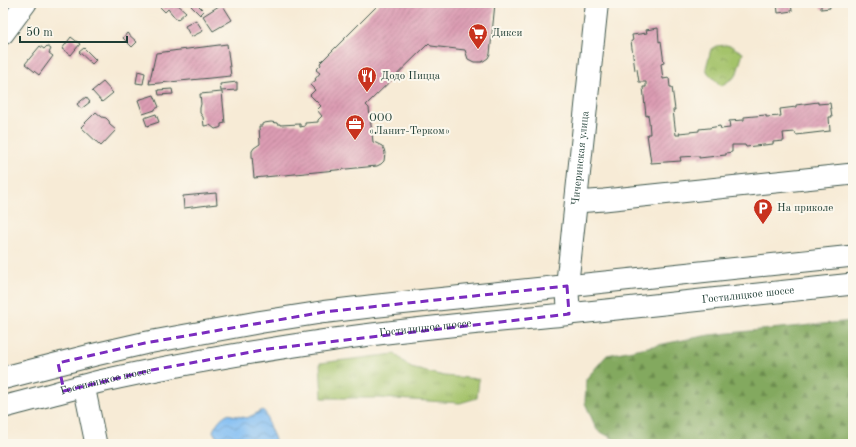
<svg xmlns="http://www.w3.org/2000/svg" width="856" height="447" viewBox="0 0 856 447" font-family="'Old Standard TT',serif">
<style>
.grass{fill:url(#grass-tufts);stroke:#62804f}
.forest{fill:url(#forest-firs);stroke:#517349}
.park{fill:url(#park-crowns);stroke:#62804f}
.water{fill:url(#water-waves);stroke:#507d94}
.building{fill:url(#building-hatch)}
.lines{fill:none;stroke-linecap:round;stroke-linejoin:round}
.minor-casing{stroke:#3f574c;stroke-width:23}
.major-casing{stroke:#3f574c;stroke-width:24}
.minor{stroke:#fff;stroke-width:21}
.major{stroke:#fff;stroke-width:22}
.marked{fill:none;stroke:#7b2cbf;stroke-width:3;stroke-dasharray:8 5;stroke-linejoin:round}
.labels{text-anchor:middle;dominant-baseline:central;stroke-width:4;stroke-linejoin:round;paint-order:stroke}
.poi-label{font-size:11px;fill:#1f3d34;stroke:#fbf7ec;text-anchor:start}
.street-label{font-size:11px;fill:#1f3d34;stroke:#fbf7ec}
</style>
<defs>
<pattern id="grass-tufts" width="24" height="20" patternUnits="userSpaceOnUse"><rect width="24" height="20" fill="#a4c36a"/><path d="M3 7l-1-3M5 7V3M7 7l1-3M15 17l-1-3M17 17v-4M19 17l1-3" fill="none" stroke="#85a058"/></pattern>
<pattern id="forest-firs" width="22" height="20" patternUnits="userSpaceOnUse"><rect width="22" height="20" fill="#83a95e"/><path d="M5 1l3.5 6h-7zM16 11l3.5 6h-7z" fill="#6b8b4e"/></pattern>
<pattern id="park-crowns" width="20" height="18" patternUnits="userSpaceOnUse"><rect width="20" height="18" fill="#a4c36a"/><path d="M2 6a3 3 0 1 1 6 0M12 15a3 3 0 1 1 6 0" fill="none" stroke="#85a058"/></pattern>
<pattern id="water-waves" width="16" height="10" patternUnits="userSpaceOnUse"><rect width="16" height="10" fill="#81bdf3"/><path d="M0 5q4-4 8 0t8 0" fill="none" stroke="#699bc6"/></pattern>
<pattern id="building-hatch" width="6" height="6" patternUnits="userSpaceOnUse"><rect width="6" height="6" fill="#dc9cb3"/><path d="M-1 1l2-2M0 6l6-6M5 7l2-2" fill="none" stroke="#b28092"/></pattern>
</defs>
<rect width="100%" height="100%" fill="#fbf7ec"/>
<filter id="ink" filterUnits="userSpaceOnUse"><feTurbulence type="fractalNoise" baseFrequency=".025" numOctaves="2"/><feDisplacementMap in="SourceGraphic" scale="8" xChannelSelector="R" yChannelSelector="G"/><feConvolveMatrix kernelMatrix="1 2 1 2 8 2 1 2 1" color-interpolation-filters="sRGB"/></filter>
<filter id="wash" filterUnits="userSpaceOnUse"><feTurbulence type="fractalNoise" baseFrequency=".012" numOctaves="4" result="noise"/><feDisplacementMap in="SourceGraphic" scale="16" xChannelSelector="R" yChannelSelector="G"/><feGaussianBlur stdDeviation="0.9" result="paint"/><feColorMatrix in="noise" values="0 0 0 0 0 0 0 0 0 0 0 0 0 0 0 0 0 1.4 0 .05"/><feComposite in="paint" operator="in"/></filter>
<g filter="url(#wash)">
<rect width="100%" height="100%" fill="#f7ebd6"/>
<path class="grass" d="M 395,354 L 411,368 L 444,376 L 479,379 L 477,398 L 460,403 L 380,398 L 322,398 L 320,363 Z"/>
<path class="forest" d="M 853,321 L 853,444 L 623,444 L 597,430 L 585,403 L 586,379 L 607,355 L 709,335 Z"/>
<path class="park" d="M 726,45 L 731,46 L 743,53 L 736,76 L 721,86 L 708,73 L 706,68 L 711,49 L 716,46 Z"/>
<path class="water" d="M 263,410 C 268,415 267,420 269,425 C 271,432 275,437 276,444 L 225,444 C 220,442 215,436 213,431 C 216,424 220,418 227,414 L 247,418 Z"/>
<g id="blocks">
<path class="building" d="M 156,3 L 176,3 L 186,12 L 177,20 L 168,9 L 165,12 Z
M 194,3 L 196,3 L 204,11 L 200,15 L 191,6 Z
M 380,3 L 495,3 L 490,54 L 488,58 L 482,62 L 474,62 L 468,59 L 465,50 L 431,46 L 429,43 L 366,105 L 369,108 L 373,142 L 376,143 L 382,146 L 384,149 L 385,153 L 384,161 L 381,164 L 377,166 L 254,178 L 252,156 L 252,151 L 254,148 L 260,144 L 259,126 L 262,126 L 262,124 L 264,123 L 271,122 L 277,123 L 277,124 L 280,124 L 280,125 L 300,124 L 300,127 L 305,126 L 305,123 L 318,122 L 318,120 L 322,116 L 317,110 L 321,106 L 310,95 L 315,90 L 310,85 L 316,80 L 315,79 L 320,73 L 316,70 L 321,65 L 320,63 Z
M 777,3 L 791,3 L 792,11 L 778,13 Z
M 821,3 L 829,3 L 830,8 L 821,9 Z
M 222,4 L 232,20 L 213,31 L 203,16 Z
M 196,20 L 203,31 L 191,37 L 185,26 Z
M 658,28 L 659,42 L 661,41 L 664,63 L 661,64 L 663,79 L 669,78 L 670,87 L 672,87 L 675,110 L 673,110 L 676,135 L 680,135 L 679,133 L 699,131 L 699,129 L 709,128 L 720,126 L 721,129 L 730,128 L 729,121 L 744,120 L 744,117 L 766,115 L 766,117 L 781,116 L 780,109 L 796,107 L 796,105 L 818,102 L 818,104 L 830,103 L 832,117 L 829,117 L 830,131 L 796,135 L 795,132 L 783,133 L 784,141 L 773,142 L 773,144 L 746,147 L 745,145 L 732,145 L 732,152 L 726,153 L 726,155 L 699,158 L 699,156 L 680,157 L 681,161 L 651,163 L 647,134 L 650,134 L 649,121 L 648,115 L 646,116 L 643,87 L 646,87 L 646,82 L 639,82 L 637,69 L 635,70 L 631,41 L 633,41 L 632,35 L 647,33 L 646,30 Z
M 127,33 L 137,42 L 132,47 L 123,38 Z
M 71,37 L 80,44 L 71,55 L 62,49 Z
M 227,44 L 231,76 L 149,84 L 156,53 Z
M 40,46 L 44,49 L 47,46 L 51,49 L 49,53 L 53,56 L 39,75 L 25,64 Z
M 84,48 L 96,60 L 92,64 L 79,52 Z
M 138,71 L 145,73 L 143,84 L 136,83 Z
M 103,82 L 113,93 L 102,102 L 92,91 Z
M 237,82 L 237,90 L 221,91 L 220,84 Z
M 172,89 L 173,94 L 159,95 L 158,90 Z
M 222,92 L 225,123 L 221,124 L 221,127 L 219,128 L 215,129 L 210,125 L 204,126 L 203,117 L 200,113 L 200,108 L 201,104 L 200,94 Z
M 154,95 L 159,107 L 155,109 L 155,110 L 143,114 L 138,100 Z
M 86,97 L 90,102 L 81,109 L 77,104 Z
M 96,112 L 102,117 L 106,118 L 109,121 L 110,125 L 116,130 L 101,146 L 81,127 Z
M 156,114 L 159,122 L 147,126 L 144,118 Z
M 216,193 L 217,204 L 184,208 L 183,196 Z"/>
</g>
</g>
<g filter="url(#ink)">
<use href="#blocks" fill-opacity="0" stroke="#3f574c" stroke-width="1"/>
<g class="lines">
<g class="minor-casing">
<g id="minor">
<path d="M 3,34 L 26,3"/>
<path d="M 576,202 L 604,200 L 853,174"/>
<path d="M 567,286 L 853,256"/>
<path id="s1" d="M 569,314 L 853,284"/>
<path d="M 84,386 L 96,444"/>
</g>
</g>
<g class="major-casing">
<g id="major">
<path d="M 3,378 L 93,355 L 145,343 L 260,322 L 324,312 L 374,306 L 567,286"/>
<path id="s2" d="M 3,407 C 36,399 69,389 102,381 C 178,364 255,351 331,340 C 410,328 490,322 569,314 L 567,286 L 597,3"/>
</g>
</g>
<use href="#minor" class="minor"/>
<use href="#major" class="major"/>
</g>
</g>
<path class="marked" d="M 567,286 L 569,314 L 268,349 L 152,370 L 64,391 L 58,363 L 145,343 L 324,312 Z"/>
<defs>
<g id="supermarket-pin" transform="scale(1)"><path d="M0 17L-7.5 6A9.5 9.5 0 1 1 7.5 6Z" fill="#c8321e" stroke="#fbf7ec"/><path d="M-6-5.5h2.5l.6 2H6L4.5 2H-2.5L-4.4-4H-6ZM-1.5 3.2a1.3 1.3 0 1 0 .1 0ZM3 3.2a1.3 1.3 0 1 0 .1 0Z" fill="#fff"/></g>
<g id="restaurant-pin" transform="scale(1)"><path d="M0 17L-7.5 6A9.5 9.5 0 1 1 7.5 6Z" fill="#c8321e" stroke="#fbf7ec"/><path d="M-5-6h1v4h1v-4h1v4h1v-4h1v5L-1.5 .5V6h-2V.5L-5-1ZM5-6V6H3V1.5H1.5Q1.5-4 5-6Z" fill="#fff"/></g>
<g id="office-pin" transform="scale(1)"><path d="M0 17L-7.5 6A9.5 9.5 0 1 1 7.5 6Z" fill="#c8321e" stroke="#fbf7ec"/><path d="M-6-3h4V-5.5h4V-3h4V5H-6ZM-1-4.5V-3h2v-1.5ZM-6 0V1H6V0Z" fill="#fff"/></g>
<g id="parking-pin" transform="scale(1)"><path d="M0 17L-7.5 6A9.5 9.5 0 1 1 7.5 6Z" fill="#c8321e" stroke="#fbf7ec"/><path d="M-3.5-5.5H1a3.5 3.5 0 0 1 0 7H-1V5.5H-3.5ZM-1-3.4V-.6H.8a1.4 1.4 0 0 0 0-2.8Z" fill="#fff"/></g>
</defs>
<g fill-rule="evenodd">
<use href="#supermarket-pin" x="478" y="33"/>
<use href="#restaurant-pin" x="367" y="76"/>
<use href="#office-pin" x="355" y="124"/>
<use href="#parking-pin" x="763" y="208"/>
</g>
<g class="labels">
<g class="poi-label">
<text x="492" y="33">Дикси</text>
<text x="381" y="76">Додо Пицца</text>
<text x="369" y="118">ООО<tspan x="369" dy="13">«Ланит-Терком»</tspan></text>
<text x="777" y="208">На приколе</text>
</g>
<g class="street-label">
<text stroke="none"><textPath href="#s2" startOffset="731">Чичеринская улица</textPath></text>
<text stroke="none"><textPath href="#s1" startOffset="180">Гостилицкое шоссе</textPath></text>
<text stroke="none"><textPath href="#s2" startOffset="430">Гостилицкое шоссе</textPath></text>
<text stroke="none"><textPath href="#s2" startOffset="106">Гостилицкое шоссе</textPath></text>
</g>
</g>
<rect width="856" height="447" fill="none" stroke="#fbf7ec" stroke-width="16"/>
<path d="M20 36v6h107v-6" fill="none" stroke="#1f3d34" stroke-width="2"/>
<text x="26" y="36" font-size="12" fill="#1f3d34" stroke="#fbf7ec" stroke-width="3" paint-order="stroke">50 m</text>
</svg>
